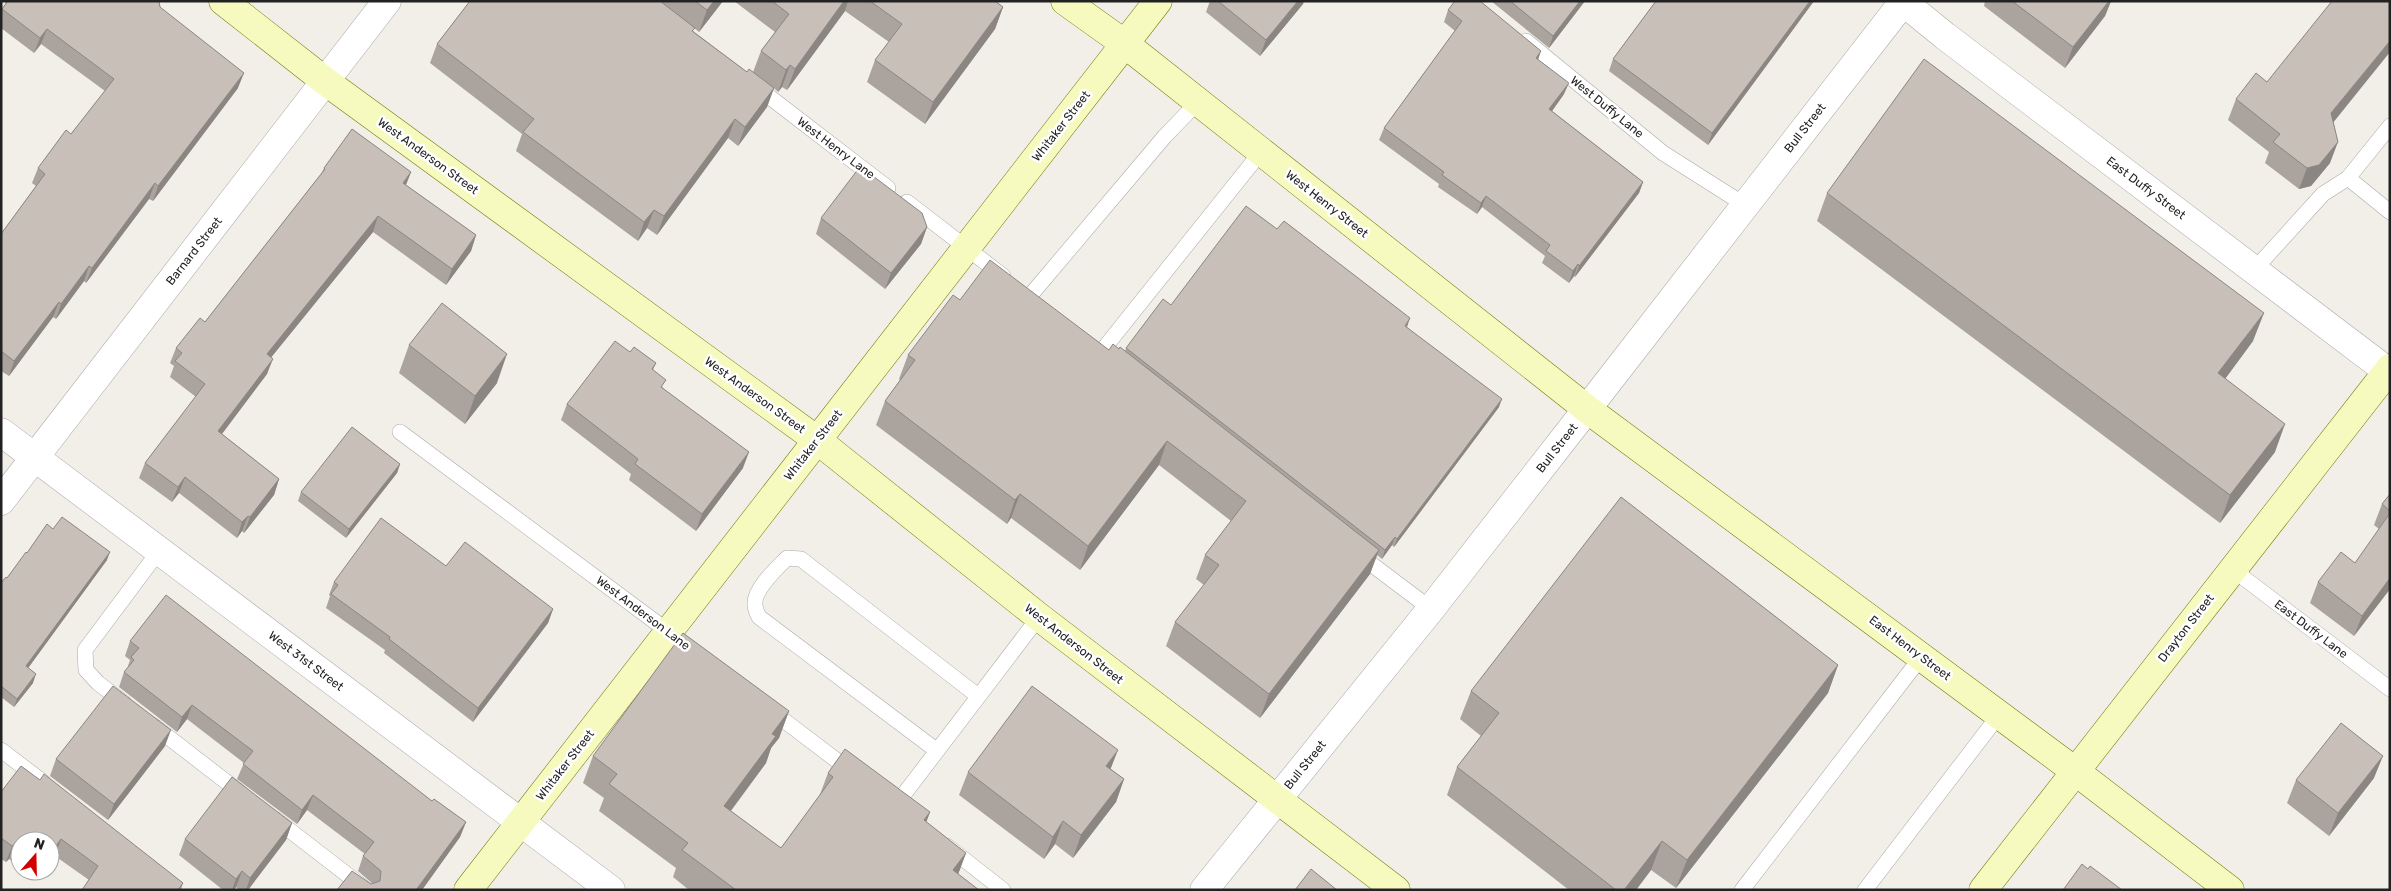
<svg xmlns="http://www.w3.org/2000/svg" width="2391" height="891" viewBox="0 0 2391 891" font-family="Rubik,sans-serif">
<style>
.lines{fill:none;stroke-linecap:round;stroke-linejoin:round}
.service-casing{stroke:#a9a9a9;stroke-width:16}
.minor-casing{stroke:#a9a9a9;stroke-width:29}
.tertiary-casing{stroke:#a9a9a9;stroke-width:29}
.secondary-casing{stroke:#707d05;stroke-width:29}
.service{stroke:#fff;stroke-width:15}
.minor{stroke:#fff;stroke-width:28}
.tertiary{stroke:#fff;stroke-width:28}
.secondary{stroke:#f7fabf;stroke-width:28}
.wall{fill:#aba49e}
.shaded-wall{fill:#8b8681}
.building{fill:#c7bfb8;stroke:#8b8681}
.labels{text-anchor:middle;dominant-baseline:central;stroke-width:5;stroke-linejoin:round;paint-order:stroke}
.street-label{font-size:12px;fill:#222;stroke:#fff}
</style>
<rect width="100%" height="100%" fill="#f2efe9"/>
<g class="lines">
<g class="service-casing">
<path id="service" d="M 1526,41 L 1663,153 L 1745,205
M 754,85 L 888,188
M 2348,178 L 2390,212
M 907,202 L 1003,276
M 2254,270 L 2323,194 L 2348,178 L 2390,126
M 1029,297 L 1165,136 L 1198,102
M 1101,352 L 1261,152
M 400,432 L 673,635
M 1358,554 L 1431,609
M 2232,569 L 2390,689
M 124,703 L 98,683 L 86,670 L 85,650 L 159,551
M 769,709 L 852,772
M 154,726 L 242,794
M 1,750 L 43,782
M 936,750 L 759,617 C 757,613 755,609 755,605 C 753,590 777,568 787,558 L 801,559 L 978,696
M 895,806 L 1039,617
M 275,819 L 367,890
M 947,846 L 1003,890
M 1742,890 L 1922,656
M 1865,890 L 1999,715"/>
</g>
<g class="minor-casing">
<path id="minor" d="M 1902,1 L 1945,36 L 2390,373
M 1587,409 L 1904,1
M 1,432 L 611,890"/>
</g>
<g class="tertiary-casing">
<path id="tertiary" d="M 1,501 L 387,1
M 1204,890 L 1431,609 L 1587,409"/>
</g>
<g class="secondary-casing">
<path id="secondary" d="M 223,1 L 325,81 L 817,440 L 1039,617 L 1396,890
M 1065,1 L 1125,44 L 1587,409 L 2075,771 L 2230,890
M 468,890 L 1158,1
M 1983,890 L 2390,368"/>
</g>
<use href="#service" class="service"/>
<use href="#minor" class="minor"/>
<use href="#tertiary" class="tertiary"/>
<use href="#secondary" class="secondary"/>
</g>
<path class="wall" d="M 3,1 L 159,1 L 160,7 L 238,88 L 153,201 L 149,199 L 86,283 L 84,281 L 56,319 L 53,317 L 9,376 L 1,371 L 1,234 L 36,186 L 32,183 L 38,168 L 71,134 L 105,91 L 41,44 L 34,53 L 1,28 L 1,11 L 6,3 Z
M 470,1 L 723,1 L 699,32 L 694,28 L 693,31 L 747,72 L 753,72 L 761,51 L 775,32 L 734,1 L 995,1 L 1003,7 L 995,29 L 925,124 L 867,82 L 875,60 L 889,42 L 845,11 L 787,90 L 782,87 L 778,92 L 774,88 L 767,107 L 738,146 L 728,138 L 657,235 L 647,228 L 638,241 L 516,151 L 522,134 L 430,63 L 437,44 Z
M 1210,1 L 1304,1 L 1303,4 L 1260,56 L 1206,12 Z
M 1491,1 L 1585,1 L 1549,48 Z
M 1656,1 L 1814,1 L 1708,145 L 1609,71 L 1613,59 Z
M 1985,1 L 2111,1 L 2105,16 L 2065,68 L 1984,6 Z
M 1448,10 L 1538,60 L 1564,94 L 1552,111 L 1643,182 L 1639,193 L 1575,277 L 1574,276 L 1569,283 L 1542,263 L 1545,256 L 1482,207 L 1477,214 L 1438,187 L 1439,184 L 1379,140 L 1384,128 L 1455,31 L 1444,22 Z
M 2267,82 L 2333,122 L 2330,163 L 2311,186 L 2299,189 L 2265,163 L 2269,152 L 2228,120 L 2236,99 Z
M 324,168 L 411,172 L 406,185 L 476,235 L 471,251 L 446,285 L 373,232 L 271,357 L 267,374 L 222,434 L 279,479 L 274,495 L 244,533 L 242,531 L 237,538 L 179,493 L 172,502 L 139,478 L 145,463 L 196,397 L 170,377 L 174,366 L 170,363 L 176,348 L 205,322 L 212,313 L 321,174 Z
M 1827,193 L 2253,341 L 2225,379 L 2275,452 L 2220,523 L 1817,221 Z
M 821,218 L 927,227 L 921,244 L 885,289 L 816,234 Z
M 960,300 L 1109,350 L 1119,349 L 1125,351 L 1126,348 L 1171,305 L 1407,327 L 1499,407 L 1394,547 L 1392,545 L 1382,559 L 1377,555 L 1370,574 L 1260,718 L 1166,646 L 1175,622 L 1204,585 L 1196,579 L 1205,555 L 1231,521 L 1159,465 L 1080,570 L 1011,518 L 1007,524 L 876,425 L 885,401 L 900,380 L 899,379 L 908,355 Z
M 409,345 L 497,383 L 465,424 L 399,373 Z
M 630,352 L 656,363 L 653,370 L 663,388 L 743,468 L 696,531 L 629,480 L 631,474 L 561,420 L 567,404 Z
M 400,464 L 397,473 L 346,538 L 298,501 L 301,492 Z
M 2390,494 L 2390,589 L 2354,636 L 2310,603 L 2318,582 L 2355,563 L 2379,529 L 2374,525 L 2382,504 Z
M 53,529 L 107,560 L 28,668 L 33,683 L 14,707 L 1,697 L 1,583 L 7,578 L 27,553 Z
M 446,566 L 553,609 L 548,623 L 473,722 L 384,653 L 385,650 L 326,608 L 330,596 L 329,595 L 334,582 Z
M 130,641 L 432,801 L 466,822 L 460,837 L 422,890 L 371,884 L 373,884 L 358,871 L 363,856 L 365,854 L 307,810 L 297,824 L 237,779 L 244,763 L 187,719 L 177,732 L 119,687 L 124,672 L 127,669 L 130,660 L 125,656 Z
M 1838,665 L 1828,693 L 1676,888 L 1651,870 L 1636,890 L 1569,890 L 1447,795 L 1457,767 L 1481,736 L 1460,719 L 1471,691 Z
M 789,711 L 779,738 L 771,748 L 766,763 L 731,811 L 781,848 L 819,797 L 828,773 L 930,812 L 926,822 L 966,853 L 958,874 L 979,890 L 689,890 L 673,877 L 676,868 L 599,811 L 604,798 L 583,783 L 593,756 Z
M 165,746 L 108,820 L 50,776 L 56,759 Z
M 1111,769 L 1124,779 L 1116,802 L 1073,858 L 1055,844 L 1044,859 L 959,795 L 968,772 Z
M 2374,778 L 2329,836 L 2287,803 L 2296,780 Z
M 40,780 L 183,883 L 181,890 L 82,890 L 89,880 L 55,856 L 50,863 L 50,841 L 20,841 L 20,867 L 9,859 L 6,862 L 1,859 L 1,792 Z
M 292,823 L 286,840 L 248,890 L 239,890 L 236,887 L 234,890 L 223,890 L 179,855 L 185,839 Z
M 25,871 L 44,871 L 37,880 Z"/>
<path class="shaded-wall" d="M 714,1 L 723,1 L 699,32 L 707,10 Z
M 844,1 L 848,1 L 845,11 L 787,90 L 795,69 Z
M 1298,1 L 1304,1 L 1303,4 L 1260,56 L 1266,40 Z
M 1580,1 L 1585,1 L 1549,48 L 1553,36 Z
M 1810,1 L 1814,1 L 1708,145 L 1712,133 Z
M 2109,1 L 2111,1 L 2105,16 L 2065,68 L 2073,47 Z
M 1003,7 L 995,29 L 925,124 L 933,102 Z
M 47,29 L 41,44 L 34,53 L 40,38 Z
M 2390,41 L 2390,52 L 2324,134 L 2331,113 Z
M 1541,51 L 1537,63 L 1536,58 Z
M 790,65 L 782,87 L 778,92 L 786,70 Z
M 244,73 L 238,88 L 153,201 L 158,186 Z
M 1569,83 L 1564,94 L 1545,121 L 1549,109 Z
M 774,88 L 767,107 L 738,146 L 745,127 Z
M 735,119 L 728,138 L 657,235 L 664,216 Z
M 2338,142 L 2330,163 L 2311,186 L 2299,189 L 2307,168 Z
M 411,172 L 405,187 L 403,183 Z
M 1643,182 L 1639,193 L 1575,277 L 1579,266 Z
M 155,183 L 149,199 L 86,283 L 92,268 Z
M 1486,196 L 1482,207 L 1477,214 L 1481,203 Z
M 654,210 L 647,228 L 638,241 L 644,222 Z
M 378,216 L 373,232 L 261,370 L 267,354 Z
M 927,227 L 921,244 L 885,289 L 891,273 Z
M 476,235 L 471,251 L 446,285 L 452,269 Z
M 1578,264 L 1574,276 L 1569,283 L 1573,271 Z
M 89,266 L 84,281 L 56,319 L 61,304 Z
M 59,302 L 53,317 L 9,376 L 14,361 Z
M 2264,313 L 2253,341 L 2208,402 L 2218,373 Z
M 1410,318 L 1407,327 L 1405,326 Z
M 507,354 L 497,383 L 465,424 L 475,396 Z
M 273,359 L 267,374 L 212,447 L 218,431 Z
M 1502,399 L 1499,407 L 1394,547 L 1397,539 Z
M 2285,424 L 2275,452 L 2220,523 L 2230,495 Z
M 1167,441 L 1159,465 L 1080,570 L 1088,546 Z
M 749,452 L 743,468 L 696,531 L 702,514 Z
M 400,464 L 397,473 L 346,538 L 349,529 Z
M 185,477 L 179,493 L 172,502 L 178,487 Z
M 279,479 L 274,495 L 244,533 L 250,517 Z
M 1020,494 L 1011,518 L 1007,524 L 1015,500 Z
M 248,516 L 242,531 L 237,538 L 242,522 Z
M 1395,537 L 1392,545 L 1382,559 L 1385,550 Z
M 1379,550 L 1370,574 L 1260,718 L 1269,694 Z
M 110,552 L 107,560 L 23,675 L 26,666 Z
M 2390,578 L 2390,589 L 2354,636 L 2362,616 Z
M 553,609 L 548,623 L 473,722 L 478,708 Z
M 1838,665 L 1828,693 L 1676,888 L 1687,860 Z
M 36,674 L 33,683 L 14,707 L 17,699 Z
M 192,705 L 187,719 L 177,732 L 182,717 Z
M 789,711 L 779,738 L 771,748 L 766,763 L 714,833 L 724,806 L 772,734 Z
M 171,730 L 165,746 L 108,820 L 114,804 Z
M 1118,750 L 1109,773 L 1106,766 Z
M 2383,756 L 2374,778 L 2329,836 L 2338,813 Z
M 1124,779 L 1116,802 L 1073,858 L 1081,835 Z
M 313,795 L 307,810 L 297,824 L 302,810 Z
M 930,812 L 920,839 L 924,820 Z
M 1063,821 L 1055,844 L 1044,859 L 1053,837 Z
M 466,822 L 460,837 L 422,890 L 416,890 Z
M 292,823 L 286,840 L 248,890 L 246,890 L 250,878 Z
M 61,839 L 55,856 L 50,863 L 50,854 Z
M 1662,841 L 1651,870 L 1636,890 L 1624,890 Z
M 15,843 L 9,859 L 6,862 L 12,846 Z
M 966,853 L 956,880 L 953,870 Z
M 40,871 L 44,871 L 37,880 Z
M 242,871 L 236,887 L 234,890 L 232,890 L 236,879 Z"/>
<path class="building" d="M 8,1 L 159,1 L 160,7 L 244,73 L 158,186 L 155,183 L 92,268 L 89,266 L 61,304 L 59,302 L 14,361 L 1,351 L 1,234 L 45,174 L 38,168 L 66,130 L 71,134 L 114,79 L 47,29 L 40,38 L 2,9 Z
M 470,1 L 660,1 L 695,28 L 692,31 L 747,72 L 749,69 L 774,88 L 745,127 L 735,119 L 664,216 L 654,210 L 644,222 L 523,132 L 534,119 L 437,44 Z
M 695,1 L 714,1 L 707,10 Z
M 772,1 L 844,1 L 795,69 L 790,65 L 786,70 L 761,51 L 789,14 Z
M 870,1 L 995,1 L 1003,7 L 933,102 L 875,60 L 902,24 Z
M 1218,1 L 1298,1 L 1266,40 Z
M 1455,1 L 1480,1 L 1541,51 L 1536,58 L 1569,83 L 1549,109 L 1643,182 L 1579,266 L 1578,264 L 1573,271 L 1546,251 L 1550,245 L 1486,196 L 1481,203 L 1442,175 L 1444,172 L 1384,128 L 1462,21 L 1448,10 Z
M 1510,1 L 1580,1 L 1553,36 Z
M 1656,1 L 1810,1 L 1712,133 L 1613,59 Z
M 2012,1 L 2109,1 L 2073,47 Z
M 2332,1 L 2390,1 L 2390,41 L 2331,113 L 2338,142 L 2319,165 L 2307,168 L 2273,142 L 2280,134 L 2236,99 L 2256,73 L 2267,82 Z
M 1924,59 L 2264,313 L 2218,373 L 2285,424 L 2230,495 L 1827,193 Z
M 352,129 L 411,172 L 403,183 L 476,235 L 452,269 L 378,216 L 267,354 L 273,359 L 218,431 L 279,479 L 250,517 L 248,516 L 242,522 L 185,477 L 178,487 L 145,463 L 205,384 L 175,361 L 182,353 L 176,348 L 200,318 L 205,322 L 212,313 L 325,169 L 324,168 Z
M 859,168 L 872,178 L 873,176 L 922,213 L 927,227 L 891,273 L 821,218 Z
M 1246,206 L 1277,229 L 1284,221 L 1410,318 L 1405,326 L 1502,399 L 1397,539 L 1395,537 L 1385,550 L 1126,348 L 1163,299 L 1171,305 Z
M 990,260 L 1109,350 L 1113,344 L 1119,349 L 1120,347 L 1379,550 L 1269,694 L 1175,622 L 1219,565 L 1205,555 L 1246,501 L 1167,441 L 1088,546 L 1020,494 L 1015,500 L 885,401 L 915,360 L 908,355 L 953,295 L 960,300 Z
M 442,303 L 507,354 L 475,396 L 409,345 Z
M 615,341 L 630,352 L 634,347 L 656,363 L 652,369 L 666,380 L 661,387 L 749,452 L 702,514 L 635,464 L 638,459 L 567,404 Z
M 352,427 L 400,464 L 349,529 L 301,492 Z
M 2390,494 L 2390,511 L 2382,504 Z
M 1621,497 L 1838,665 L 1687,860 L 1662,841 L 1624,890 L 1616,890 L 1457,767 L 1499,713 L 1471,691 Z
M 2390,513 L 2390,578 L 2362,616 L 2318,582 L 2341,552 L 2355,563 Z
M 62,517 L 110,552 L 26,666 L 36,674 L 17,699 L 1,686 L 1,583 L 6,577 L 7,578 L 26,552 L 27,553 L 47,524 L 53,529 Z
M 381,518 L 446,566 L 465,542 L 553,609 L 478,708 L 389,639 L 390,637 L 331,594 L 338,585 L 334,582 Z
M 166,595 L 432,801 L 434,799 L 466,822 L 416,890 L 337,890 L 352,871 L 371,884 L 380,881 L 381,871 L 363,856 L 374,842 L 313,795 L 302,810 L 243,764 L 253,751 L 192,705 L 182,717 L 124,672 L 134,660 L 131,657 L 139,648 L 130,641 Z
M 683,633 L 789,711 L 772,734 L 776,736 L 724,806 L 781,848 L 833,777 L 828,773 L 845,749 L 930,812 L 924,820 L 966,853 L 953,870 L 979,890 L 736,890 L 682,850 L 688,843 L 609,784 L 617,774 L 593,756 Z
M 113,686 L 171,730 L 114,804 L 56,759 Z
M 1032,686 L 1118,750 L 1106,766 L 1124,779 L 1081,835 L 1063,821 L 1053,837 L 968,772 Z
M 2341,723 L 2383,756 L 2338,813 L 2296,780 Z
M 21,766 L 40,780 L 44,774 L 183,883 L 178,890 L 82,890 L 98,866 L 61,839 L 50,854 L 50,841 L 20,841 L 20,847 L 15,843 L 12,846 L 1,838 L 1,792 Z
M 232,777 L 292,823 L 250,878 L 242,871 L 236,879 L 185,839 Z
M 2082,864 L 2088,869 L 2090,866 L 2122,890 L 2063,890 Z
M 1311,869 L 1337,890 L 1295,890 Z"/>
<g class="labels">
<g class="street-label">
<text transform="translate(1607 107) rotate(39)">West Duffy Lane</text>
<text transform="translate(1061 126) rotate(-52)">Whitaker Street</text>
<text transform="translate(1805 128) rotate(-52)">Bull Street</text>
<text transform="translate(836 148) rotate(37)">West Henry Lane</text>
<text transform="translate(428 156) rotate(36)">West Anderson Street</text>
<text transform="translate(2146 188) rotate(37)">East Duffy Street</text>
<text transform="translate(1327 204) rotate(38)">West Henry Street</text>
<text transform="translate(194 251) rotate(-52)">Barnard Street</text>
<text transform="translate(755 395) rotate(36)">West Anderson Street</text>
<text transform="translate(813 445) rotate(-52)">Whitaker Street</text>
<text transform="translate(1557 448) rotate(-52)">Bull Street</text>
<text transform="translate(643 613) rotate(37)">West Anderson Lane</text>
<text transform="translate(2186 628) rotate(-52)">Drayton Street</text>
<text transform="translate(2311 629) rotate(37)">East Duffy Lane</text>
<text transform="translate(1074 644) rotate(38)">West Anderson Street</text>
<text transform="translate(1910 648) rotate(37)">East Henry Street</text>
<text transform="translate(306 661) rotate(37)">West 31st Street</text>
<text transform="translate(565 765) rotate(-52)">Whitaker Street</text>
<text transform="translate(1305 765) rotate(-51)">Bull Street</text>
</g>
</g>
<rect width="2391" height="891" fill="none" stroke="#222222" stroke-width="5"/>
<g transform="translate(35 856) rotate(20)"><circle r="24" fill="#ffffff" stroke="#a7a7a7"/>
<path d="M0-4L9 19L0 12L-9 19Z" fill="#d40000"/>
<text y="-8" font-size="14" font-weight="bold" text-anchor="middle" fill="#222222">N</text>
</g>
</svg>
